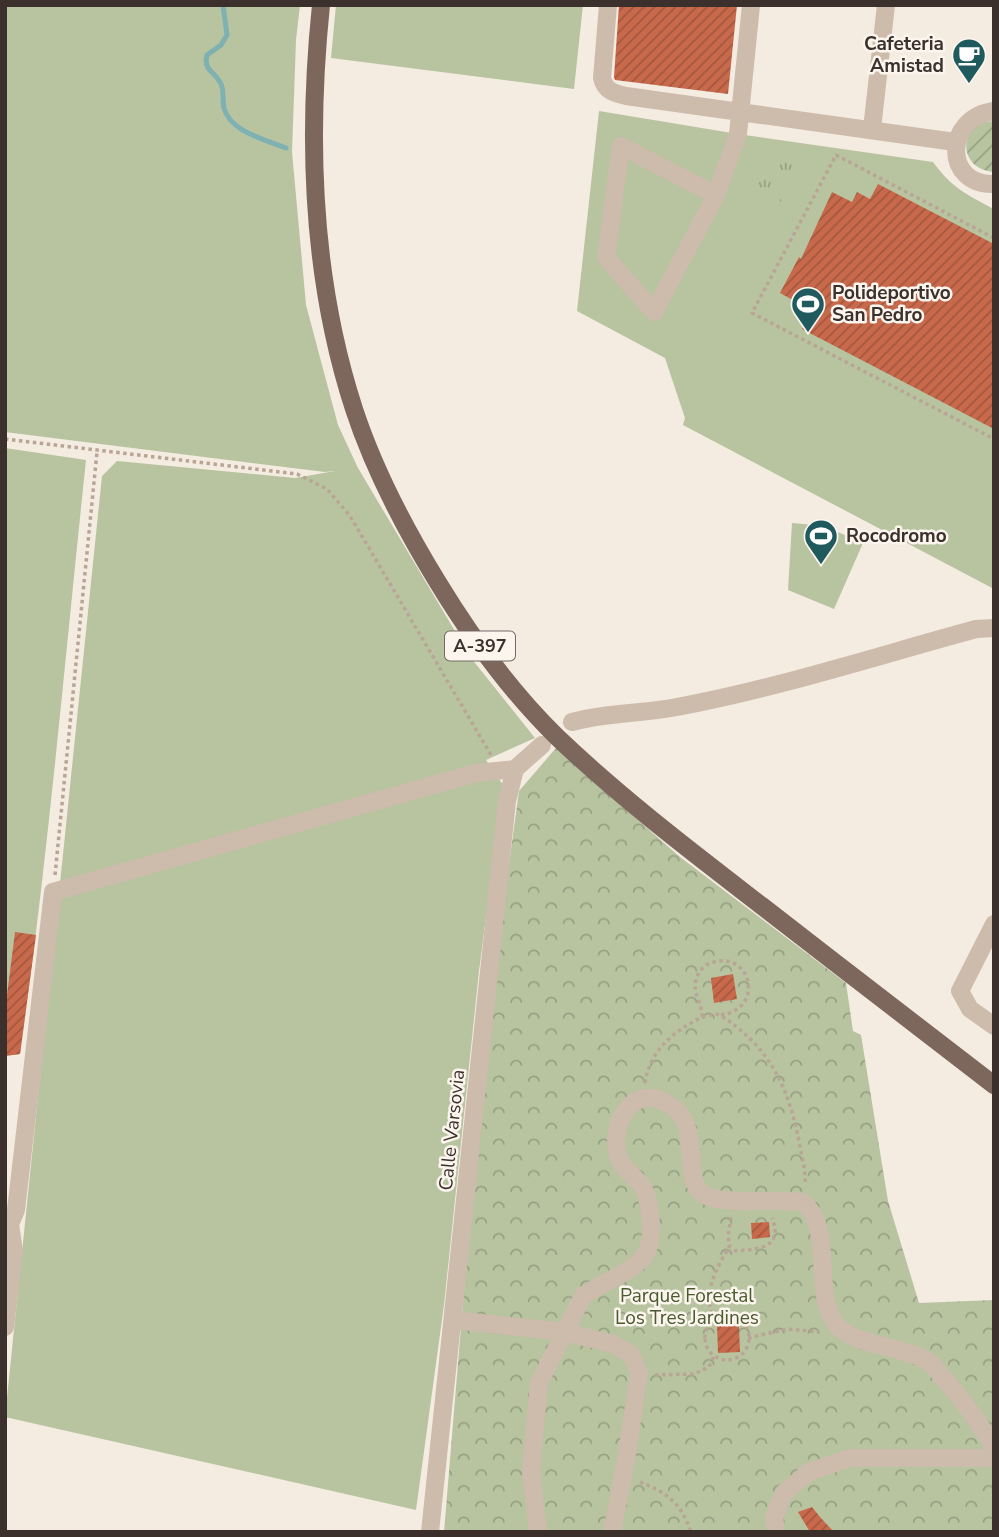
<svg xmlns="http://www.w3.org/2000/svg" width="999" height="1537" viewBox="0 0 999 1537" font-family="'Nunito Sans',sans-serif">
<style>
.grass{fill:#b8c4a0}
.forest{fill:url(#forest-crowns)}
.park{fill:url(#park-tufts)}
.garden{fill:url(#garden-furrows)}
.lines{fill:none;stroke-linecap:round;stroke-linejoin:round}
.stream{stroke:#7fb0b2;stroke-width:5}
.building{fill:url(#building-hatch)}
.path{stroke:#b9a596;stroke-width:3.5;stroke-dasharray:3.5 3.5;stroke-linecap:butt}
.minor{stroke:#cdbbac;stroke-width:18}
.major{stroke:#7d675c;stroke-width:18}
.labels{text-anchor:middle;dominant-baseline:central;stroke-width:5;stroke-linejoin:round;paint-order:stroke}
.shield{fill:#fbf5ee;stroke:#756b66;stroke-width:2}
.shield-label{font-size:18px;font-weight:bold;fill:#3b302b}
.poi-label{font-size:19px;font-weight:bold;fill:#3b302b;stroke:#fbf5ee;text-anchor:start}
.street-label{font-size:19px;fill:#3b302b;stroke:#fbf5ee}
.park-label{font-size:19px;fill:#4a5a2e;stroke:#fbf5ee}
</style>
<defs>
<pattern id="forest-crowns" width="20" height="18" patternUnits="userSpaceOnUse" patternTransform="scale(1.75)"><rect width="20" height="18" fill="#b8c4a0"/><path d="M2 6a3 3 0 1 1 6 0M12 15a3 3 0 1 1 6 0" fill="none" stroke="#97a083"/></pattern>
<pattern id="park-tufts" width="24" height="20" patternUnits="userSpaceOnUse" patternTransform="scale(1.75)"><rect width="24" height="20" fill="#b8c4a0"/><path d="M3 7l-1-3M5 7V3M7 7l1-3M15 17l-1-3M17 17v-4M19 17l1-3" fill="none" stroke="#97a083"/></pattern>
<pattern id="garden-furrows" width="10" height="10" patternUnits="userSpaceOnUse" patternTransform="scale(1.75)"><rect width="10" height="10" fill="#b8c4a0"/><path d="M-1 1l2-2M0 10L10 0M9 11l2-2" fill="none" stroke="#97a083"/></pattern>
<pattern id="building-hatch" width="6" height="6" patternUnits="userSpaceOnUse" patternTransform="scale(1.75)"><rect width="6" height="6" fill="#c8694b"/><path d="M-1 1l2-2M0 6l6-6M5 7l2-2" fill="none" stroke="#a4573f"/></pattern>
</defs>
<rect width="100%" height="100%" fill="#f4ebe1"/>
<path class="grass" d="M 5,5 L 300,5 L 296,40 L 292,152 L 306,305 L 338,425 L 358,468 L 471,658 L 535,738 L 486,760 L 503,785 L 479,971 L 444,1305 L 416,1510 L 5,1417 L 102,476 L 117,461 L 295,478 L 335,471 L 325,472 L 5,432 Z
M 336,5 L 583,5 L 574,89 L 331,58 Z
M 599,111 L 738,134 L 933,162 C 951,187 967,195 994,209 L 994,589 L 683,425 L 685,418 L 665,358 L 577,311 Z
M 5,448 L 86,460 C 65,658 48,857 20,1054 L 5,1056 Z
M 792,523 L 824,526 L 863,543 L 834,609 L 788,590 Z"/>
<path class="forest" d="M 556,748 L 680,857 L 846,983 L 853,1031 L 861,1035 L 888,1201 L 919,1303 L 994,1300 L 994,1532 L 444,1532 L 484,1049 L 519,791 Z"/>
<path class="park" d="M 776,148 L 800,161 L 795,170 L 797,171 L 780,203 L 755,189 Z"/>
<path class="garden" d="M 994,121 L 994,172 C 956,169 958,122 994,121 Z"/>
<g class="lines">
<path class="stream" d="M 223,5 L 227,35 L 221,45 L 207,55 C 203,70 214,71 220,82 C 225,90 222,99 224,108 C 230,132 267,140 286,148"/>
</g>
<path class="building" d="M 619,5 L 737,5 L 728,94 L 615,80 L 614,77 Z
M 878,184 L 994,244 L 994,429 L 802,329 L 807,320 L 795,313 L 800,304 L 780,293 L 799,257 L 801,259 L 832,192 L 852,202 L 857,192 L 870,199 Z
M 15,932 L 36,935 L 20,1054 L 5,1056 L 5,1011 Z
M 733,974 L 737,999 L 714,1003 L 711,978 Z
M 769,1222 L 770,1237 L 752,1239 L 751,1223 Z
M 717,1326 L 739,1326 L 740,1352 L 718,1353 Z
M 812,1507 L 820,1517 L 834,1532 L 810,1532 L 798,1512 Z"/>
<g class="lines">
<path class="path" d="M 994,238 L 836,155 L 752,313 L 994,439
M 5,439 L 297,474 L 327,489 L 350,516 L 491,755
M 55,875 L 97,452
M 702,1017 L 715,1014 L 720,1015
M 645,1083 C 650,1050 674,1031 702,1017 C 703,1004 692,994 696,980 C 698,971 705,964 714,962 C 752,952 765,1010 720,1015 C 771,1048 789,1088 800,1146 C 802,1159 806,1171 805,1184
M 727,1251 C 749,1250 786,1252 772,1218
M705 1338a22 22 0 1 1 44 0a22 22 0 1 1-44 0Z
M 714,1320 C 701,1293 717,1268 730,1245 L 728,1237 L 731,1217
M 748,1338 L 787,1329 L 819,1332
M 655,1375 L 694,1374 L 709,1367 L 714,1356
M 640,1482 C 668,1493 681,1503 691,1532"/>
<path class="minor" d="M 608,5 L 602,78 C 605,91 614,93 626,96 L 955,142
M 994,111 C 943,118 944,186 994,184
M 872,129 L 886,5
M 716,195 L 654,312 L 606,257 L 621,146 L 716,195 L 738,134 L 751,5
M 572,722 C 607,712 642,714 677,707 C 778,688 877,656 976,629 L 994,628
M 994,924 L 960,991 L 970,1009 L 994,1026
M 453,1320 L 565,1332 L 613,1344 L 631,1354 L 639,1373 L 626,1460 L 612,1532
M 5,1327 L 14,1251 L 10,1224 L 16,1210 L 53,892 L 476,773 L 515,769
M 430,1532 L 507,801 L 515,769 L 542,745
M 538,1532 L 531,1470 L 539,1383 L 583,1296 C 600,1283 632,1273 645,1255 C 655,1240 651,1203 643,1188 C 637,1176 622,1171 618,1155 C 611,1132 624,1094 654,1098 C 659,1099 664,1102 668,1104 C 709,1127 673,1187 712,1198 C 734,1204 777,1199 802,1202 C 835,1226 812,1291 835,1323 C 851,1346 907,1346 929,1362 C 934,1365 939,1373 943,1378 C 963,1399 978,1422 994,1447
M 776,1532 L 774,1517 L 784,1493 L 809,1472 L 850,1458 L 994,1458"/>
<path class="major" d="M 321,5 C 307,140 312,280 354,409 C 374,470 404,527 437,581 C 471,637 510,691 557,737 C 621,798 692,852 762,906 C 839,966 916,1025 994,1085"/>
</g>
<defs>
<g id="cafe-pin" transform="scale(1.75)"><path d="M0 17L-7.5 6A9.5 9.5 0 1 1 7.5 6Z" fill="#1f5a5e" stroke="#fbf5ee"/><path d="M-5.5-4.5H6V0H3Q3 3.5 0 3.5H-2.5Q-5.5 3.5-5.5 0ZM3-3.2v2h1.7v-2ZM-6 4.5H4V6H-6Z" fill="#fff"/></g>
<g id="stadium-pin" transform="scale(1.75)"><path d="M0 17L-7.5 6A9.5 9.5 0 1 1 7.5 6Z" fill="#1f5a5e" stroke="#fbf5ee"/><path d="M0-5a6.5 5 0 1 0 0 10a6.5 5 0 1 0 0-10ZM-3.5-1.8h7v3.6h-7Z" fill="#fff"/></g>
</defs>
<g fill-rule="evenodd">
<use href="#cafe-pin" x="969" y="55"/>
<use href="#stadium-pin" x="808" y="304"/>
<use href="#stadium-pin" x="821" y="536"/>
</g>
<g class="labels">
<rect class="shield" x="445" y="631.5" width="70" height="29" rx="5"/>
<g class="shield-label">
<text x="480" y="646">A-397</text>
</g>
<g class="poi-label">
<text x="944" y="44" text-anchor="end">Cafeteria<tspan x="944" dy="22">Amistad</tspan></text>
<text x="832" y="293">Polideportivo<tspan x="832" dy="22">San Pedro</tspan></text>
<text x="846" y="536">Rocodromo</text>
</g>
<g class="street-label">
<text transform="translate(452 1130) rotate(-84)">Calle Varsovia</text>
</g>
<g class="park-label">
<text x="687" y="1296">Parque Forestal<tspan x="687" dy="22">Los Tres Jardines</tspan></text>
</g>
</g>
<rect width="999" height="1537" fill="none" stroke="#3b302b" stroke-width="14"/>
</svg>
